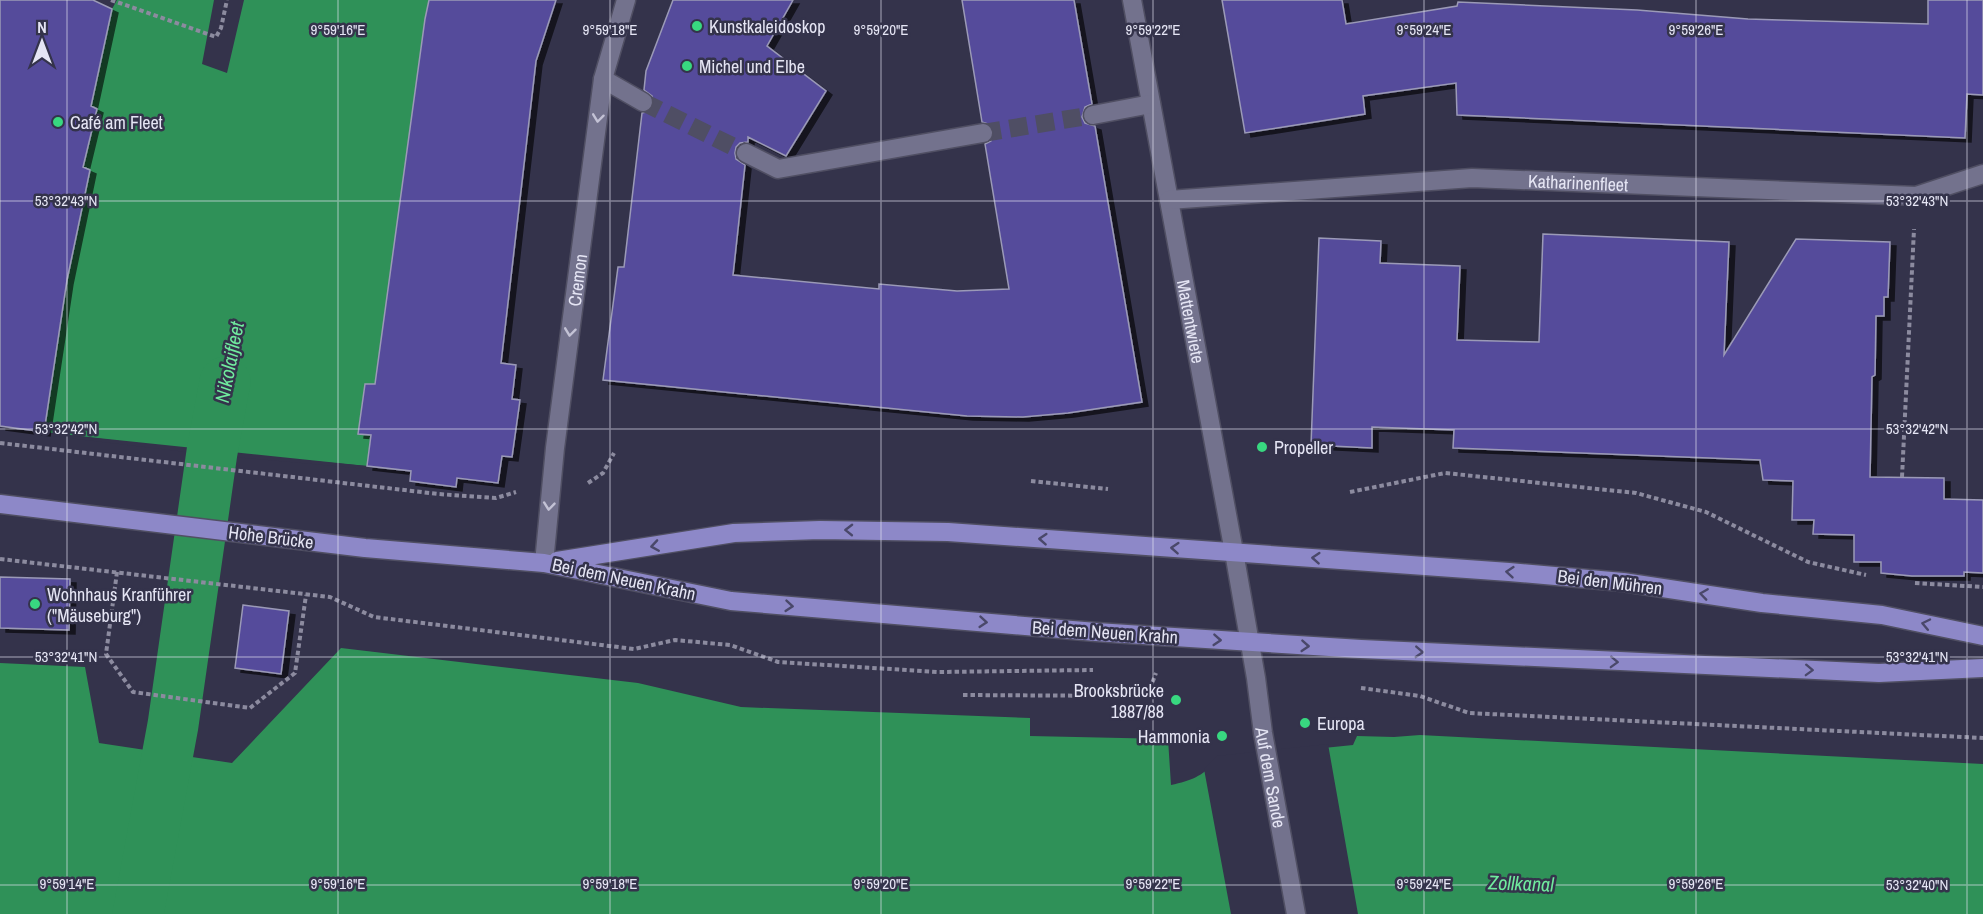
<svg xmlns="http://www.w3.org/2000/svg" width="1983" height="914" viewBox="0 0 1983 914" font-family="'Archivo Narrow',sans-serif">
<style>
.water{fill:#2f9158}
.pier{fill:#34334b}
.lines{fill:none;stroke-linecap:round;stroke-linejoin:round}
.canal{stroke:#2f9158;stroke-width:51}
.building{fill:#554b9b;stroke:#9b9ab7;stroke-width:1.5;filter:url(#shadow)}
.minor-tunnel{stroke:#4f4e64;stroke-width:18;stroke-dasharray:18 9;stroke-linecap:butt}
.minor-casing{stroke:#504f63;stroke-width:21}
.major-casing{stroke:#504f63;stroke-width:21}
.path{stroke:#8c8b9f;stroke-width:4;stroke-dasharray:4.5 3;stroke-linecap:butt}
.minor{stroke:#73728d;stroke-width:18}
.major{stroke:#8d88c8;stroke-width:18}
.oneway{stroke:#c3c2d5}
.oneway2{stroke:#4a486a}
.ticks{fill:none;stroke:#e5e5f4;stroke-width:1.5;stroke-opacity:0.45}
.poi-dot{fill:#38d880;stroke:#34334b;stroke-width:2}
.labels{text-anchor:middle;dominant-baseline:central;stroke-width:5;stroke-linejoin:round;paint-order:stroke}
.poi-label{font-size:18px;fill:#e5e5f4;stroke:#34334b;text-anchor:start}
.street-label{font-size:18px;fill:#e5e5f4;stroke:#34334b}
.water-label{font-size:20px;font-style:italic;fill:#70eb9e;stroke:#34334b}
.ticks-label{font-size:15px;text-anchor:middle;fill:#e5e5f4;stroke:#34334b;stroke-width:5;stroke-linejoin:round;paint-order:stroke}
</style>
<defs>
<filter id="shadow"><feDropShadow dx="6" dy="4" stdDeviation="0" flood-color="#0009"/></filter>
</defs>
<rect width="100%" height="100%" fill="#34334b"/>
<path class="water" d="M 117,0 L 429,0 L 376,384 L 365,384 L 358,433 L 371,435 L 367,466 L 212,452 L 44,432 L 67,280 L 89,170 L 83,167 L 97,109 L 91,106 L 112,9 Z
M 341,648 L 638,683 L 741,707 L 1030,718 L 1030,736 L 1168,739 L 1171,785 C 1193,780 1203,776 1218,759 L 1353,745 L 1357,736 L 1394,737 L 1420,735 L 1983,764 L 1983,914 L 0,914 L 0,663 L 85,667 L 99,743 L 232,763 Z"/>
<path class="pier" d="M 214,0 L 244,0 L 227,73 L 202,64 Z
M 44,432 L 69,435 L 367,466 L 367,469 L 212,455 L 43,435 Z
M 1328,744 L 1358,914 L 1231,914 L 1204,769 L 1217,756 Z"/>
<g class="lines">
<path class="canal" d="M 138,914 L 173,725 L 212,452 L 225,382"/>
</g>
<path class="building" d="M 0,0 L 93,0 L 112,9 L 91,106 L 97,109 L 83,167 L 90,170 L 67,280 L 44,432 L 0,426 Z
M 429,0 L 556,0 L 536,61 L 501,363 L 516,365 L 512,399 L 520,400 L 512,457 L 502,456 L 498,483 L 457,478 L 456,487 L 410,481 L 411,471 L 367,466 L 371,435 L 358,434 L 365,384 L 375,384 L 425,19 Z
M 673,0 L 793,0 L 767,46 L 826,91 L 786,156 L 748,137 L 748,142 L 740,143 L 736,147 L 735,153 L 736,159 L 745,165 L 733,275 L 879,289 L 879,284 L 957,291 L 1009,289 L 985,144 L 991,141 L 994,132 L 991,125 L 982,122 L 962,0 L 1074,0 L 1092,104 L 1085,107 L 1082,117 L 1085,123 L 1095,126 L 1142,402 L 1068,413 L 1023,417 L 967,416 L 603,380 L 618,267 L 624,267 L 642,113 L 649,111 L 654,103 L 652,96 L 644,90 L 646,71 Z
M 1222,0 L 1342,0 L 1346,24 L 1457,6 L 1458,2 L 1637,10 L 1748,19 L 1928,24 L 1928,0 L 1983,0 L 1983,95 L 1967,94 L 1965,138 L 1457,115 L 1456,83 L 1363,96 L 1365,114 L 1245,133 Z
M 1543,234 L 1729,242 L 1724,355 L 1796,239 L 1890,242 L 1888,297 L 1884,297 L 1884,316 L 1876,316 L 1875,375 L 1872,377 L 1870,477 L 1944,478 L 1944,499 L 1983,500 L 1983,573 L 1964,572 L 1964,576 L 1912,576 L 1881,573 L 1881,562 L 1854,562 L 1854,535 L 1813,534 L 1814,520 L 1792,520 L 1793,481 L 1763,480 L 1760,460 L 1453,448 L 1454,430 L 1372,427 L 1372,448 L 1311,445 L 1319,238 L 1381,241 L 1380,263 L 1460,266 L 1457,340 L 1539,342 Z
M 0,577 L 70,579 L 69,630 L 0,628 Z
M 243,605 L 289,611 L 281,674 L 235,668 Z"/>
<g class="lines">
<path class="minor-tunnel" d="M 643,102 L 746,153
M 983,133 L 1093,115"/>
<g class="minor-casing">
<g id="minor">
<path id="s1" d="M 1132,0 L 1234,552 L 1256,678 L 1263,733 L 1296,914"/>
<path d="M 603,79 L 643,102"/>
<path d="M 1093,115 L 1151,104"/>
<path d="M 746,153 L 778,169 L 983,133"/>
<path id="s2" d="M 1169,200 L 1472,178 L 1916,196 L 1983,174"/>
<path id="s3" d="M 544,563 L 555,448 L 603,79 L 626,0"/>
</g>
</g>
<g class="major-casing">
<path id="major" d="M 0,504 L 365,548 L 544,563 L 731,601 L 1096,632 L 1361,649 L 1879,673 L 1983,668
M 557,561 L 734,533 L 820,530 L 948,532 L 1509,572 L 1623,582 L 1762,603 L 1882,615 L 1983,636"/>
</g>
<path class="path" d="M 111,0 L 216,37 L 221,28 L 227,0
M 0,443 L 438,494 L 496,498 L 516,492
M 1902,477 L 1914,229
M 1031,481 L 1108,489
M 588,483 L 603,473 L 614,453
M 1350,492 L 1445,473 L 1636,493 L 1706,512 L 1808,562 L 1866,575
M 0,559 L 330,597 L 374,617 L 634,649 L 675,640 L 730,645 L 778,662 L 938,672 L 1093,670
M 117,572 L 106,654 L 133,692 L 250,708 L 295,673 L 306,595
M 1915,583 L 1983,587
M 1361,688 L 1420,696 L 1469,713 L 1983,738
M 963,695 L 1135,696 L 1151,686 L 1156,673"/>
<use href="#minor" class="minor"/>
<use href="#major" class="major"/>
</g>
<defs><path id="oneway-chevron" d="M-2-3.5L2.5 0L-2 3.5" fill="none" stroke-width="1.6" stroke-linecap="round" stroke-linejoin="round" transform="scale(1.5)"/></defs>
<g class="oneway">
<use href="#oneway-chevron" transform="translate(598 118) rotate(97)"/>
<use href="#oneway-chevron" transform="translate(570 332) rotate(97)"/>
<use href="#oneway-chevron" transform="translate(549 506) rotate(96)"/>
</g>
<g class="oneway2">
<use href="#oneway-chevron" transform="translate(849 530) rotate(-179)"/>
<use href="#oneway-chevron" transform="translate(1043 539) rotate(-176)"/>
<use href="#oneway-chevron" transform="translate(655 546) rotate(171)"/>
<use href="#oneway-chevron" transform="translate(1175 548) rotate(-176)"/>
<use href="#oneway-chevron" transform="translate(1316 558) rotate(-176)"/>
<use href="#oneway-chevron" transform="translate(1510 572) rotate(-175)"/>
<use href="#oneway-chevron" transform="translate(1704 594) rotate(-172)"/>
<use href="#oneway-chevron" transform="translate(789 606) rotate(5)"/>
<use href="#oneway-chevron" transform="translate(983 622) rotate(5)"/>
<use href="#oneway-chevron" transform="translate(1926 624) rotate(-168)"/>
<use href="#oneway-chevron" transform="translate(1217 640) rotate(4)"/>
<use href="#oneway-chevron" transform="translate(1305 646) rotate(4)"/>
<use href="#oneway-chevron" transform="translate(1419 652) rotate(3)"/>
<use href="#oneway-chevron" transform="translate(1614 662) rotate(2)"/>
<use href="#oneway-chevron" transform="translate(1809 670) rotate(2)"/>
</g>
<path class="ticks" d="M 67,0 L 67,914M 338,0 L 338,914M 610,0 L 610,914M 881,0 L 881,914M 1153,0 L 1153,914M 1424,0 L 1424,914M 1696,0 L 1696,914M 1967,0 L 1967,914M 0,201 L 1983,201M 0,429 L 1983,429M 0,657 L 1983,657M 0,885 L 1983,885"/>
<g class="poi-dot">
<circle cx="697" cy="26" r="6"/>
<circle cx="687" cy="66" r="6"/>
<circle cx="58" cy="122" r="6"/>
<circle cx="1262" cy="447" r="6"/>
<circle cx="35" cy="604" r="6"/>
<circle cx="1176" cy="700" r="6"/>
<circle cx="1305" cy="723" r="6"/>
<circle cx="1222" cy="736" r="6"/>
</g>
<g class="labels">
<g class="poi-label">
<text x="709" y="26">Kunstkaleidoskop</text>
<text x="699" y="66">Michel und Elbe</text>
<text x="70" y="122">Café am Fleet</text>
<text x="1274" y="447">Propeller</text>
<text x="47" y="594">Wohnhaus Kranführer<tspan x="47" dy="21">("Mäuseburg")</tspan></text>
<text x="1164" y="690" text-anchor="end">Brooksbrücke<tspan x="1164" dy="21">1887/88</tspan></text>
<text x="1317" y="723">Europa</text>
<text x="1210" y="736" text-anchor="end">Hammonia</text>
</g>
<g class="street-label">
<text stroke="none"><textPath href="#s2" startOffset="410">Katharinenfleet</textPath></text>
<text stroke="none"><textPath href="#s3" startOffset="285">Cremon</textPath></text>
<text stroke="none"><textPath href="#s1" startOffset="327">Mattentwiete</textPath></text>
<text transform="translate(271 537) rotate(7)">Hohe Brücke</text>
<text transform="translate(624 579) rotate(12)">Bei dem Neuen Krahn</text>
<text transform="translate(1610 582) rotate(7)">Bei den Mühren</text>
<text transform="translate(1105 632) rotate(4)">Bei dem Neuen Krahn</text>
<text stroke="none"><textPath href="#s1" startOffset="790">Auf dem Sande</textPath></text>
</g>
<g class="water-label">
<text transform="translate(229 362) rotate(-79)">Nikolaifleet</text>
<text transform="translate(1521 883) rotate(2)">Zollkanal</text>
</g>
</g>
<g class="ticks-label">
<text x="338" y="35">9°59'16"E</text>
<text x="610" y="35">9°59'18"E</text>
<text x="881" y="35">9°59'20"E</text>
<text x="1153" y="35">9°59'22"E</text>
<text x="1424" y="35">9°59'24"E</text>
<text x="1696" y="35">9°59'26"E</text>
<text x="66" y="206">53°32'43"N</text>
<text x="1917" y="206">53°32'43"N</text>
<text x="66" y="434">53°32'42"N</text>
<text x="1917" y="434">53°32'42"N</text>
<text x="66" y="662">53°32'41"N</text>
<text x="1917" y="662">53°32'41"N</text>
<text x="67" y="889">9°59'14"E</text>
<text x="338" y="889">9°59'16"E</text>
<text x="610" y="889">9°59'18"E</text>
<text x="881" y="889">9°59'20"E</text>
<text x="1153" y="889">9°59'22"E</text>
<text x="1424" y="889">9°59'24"E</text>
<text x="1696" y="889">9°59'26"E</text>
<text x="1917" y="890">53°32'40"N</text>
</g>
<g transform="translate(42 42)" stroke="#34334b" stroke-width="4.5" paint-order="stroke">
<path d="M0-4.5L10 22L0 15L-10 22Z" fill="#e5e5f4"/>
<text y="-9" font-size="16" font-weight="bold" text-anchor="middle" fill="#e5e5f4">N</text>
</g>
</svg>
